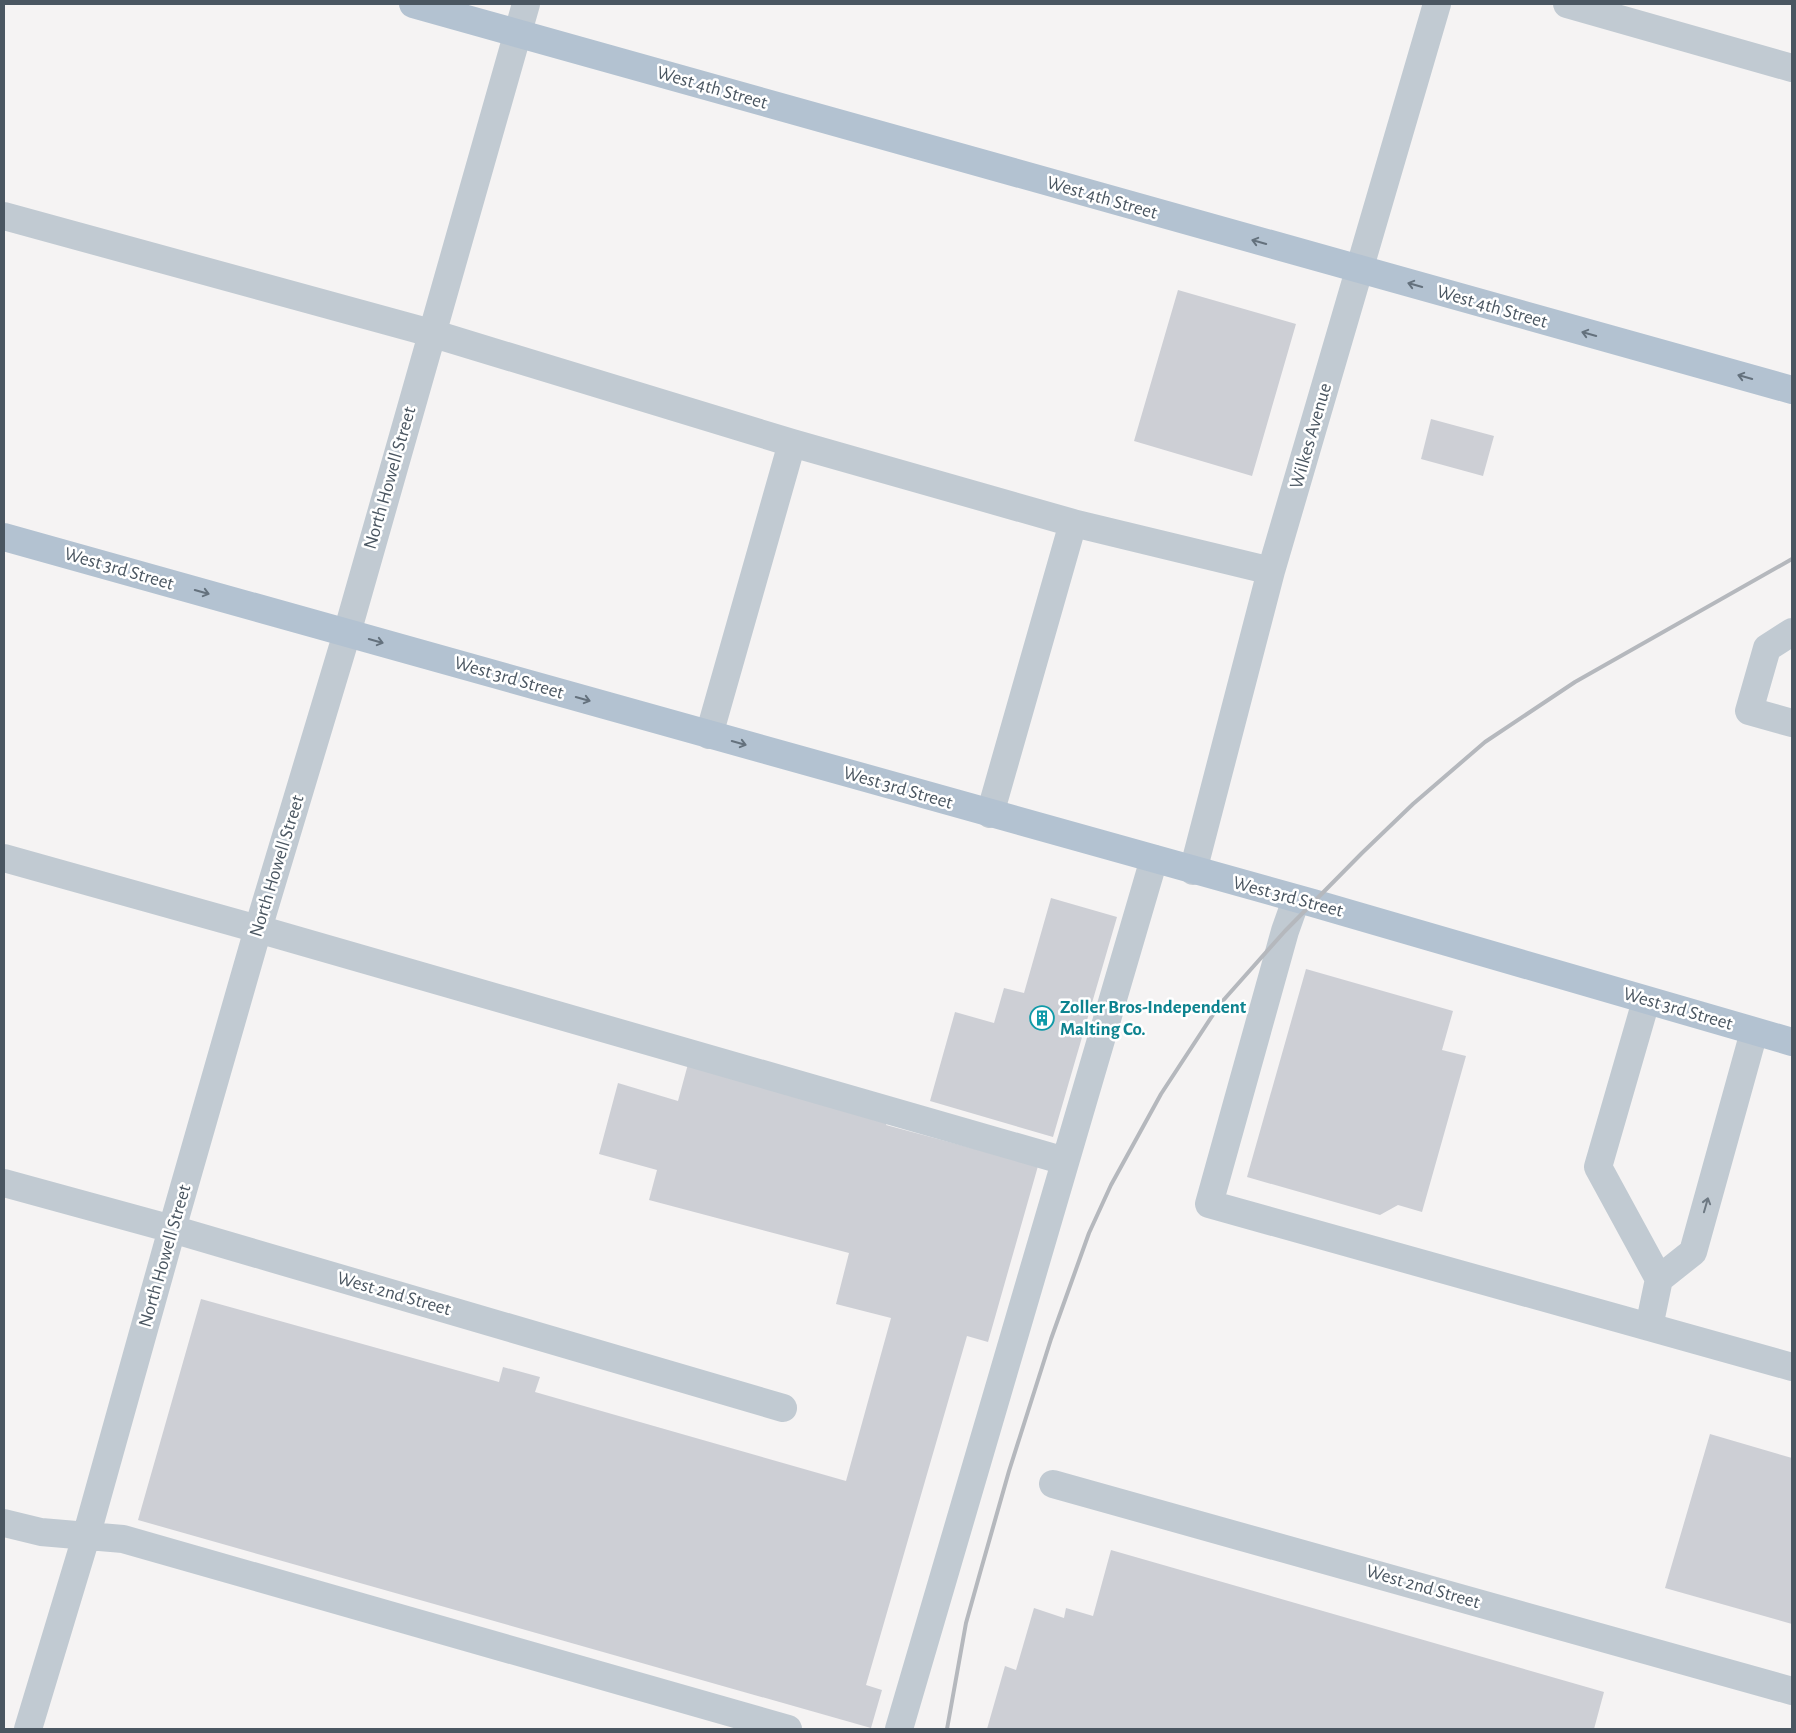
<svg xmlns="http://www.w3.org/2000/svg" width="1796" height="1733" viewBox="0 0 1796 1733" font-family="'Alegreya Sans',sans-serif">
<style>
.building{fill:#cdcfd5}
.lines{fill:none;stroke-linecap:round;stroke-linejoin:round}
.minor{stroke:#c1cad2;stroke-width:28}
.major{stroke:#b3c2d1;stroke-width:28}
.rail{stroke:#b5b8bd;stroke-width:4}
.oneway{stroke:#64717d}
.oneway2{stroke:#6e7983}
.labels{text-anchor:middle;dominant-baseline:central;stroke-width:5;stroke-linejoin:round;paint-order:stroke}
.street-label{font-size:19px;fill:#4a5661;stroke:#fff}
.culture-label{font-size:19px;font-weight:bold;fill:#0d838f;stroke:#fff;text-anchor:start}
</style>
<rect width="100%" height="100%" fill="#f5f3f3"/>
<path class="building" d="M 1178,290 L 1296,324 L 1252,476 L 1134,441 Z
M 1431,419 L 1494,436 L 1483,476 L 1421,459 Z
M 1051,898 L 1117,917 L 1053,1137 L 930,1101 L 955,1012 L 994,1023 L 1004,988 L 1024,993 Z
M 1306,969 L 1453,1011 L 1442,1050 L 1466,1056 L 1422,1212 L 1398,1205 L 1380,1215 L 1247,1177 Z
M 688,1064 L 888,1120 L 886,1125 L 1038,1166 L 988,1342 L 967,1336 L 866,1685 L 882,1690 L 871,1728 L 138,1520 L 201,1299 L 499,1382 L 503,1367 L 540,1377 L 535,1392 L 846,1481 L 891,1318 L 836,1304 L 849,1253 L 649,1200 L 657,1170 L 599,1154 L 618,1083 L 678,1101 Z
M 1710,1434 L 1792,1458 L 1792,1624 L 1665,1588 Z
M 1111,1550 L 1604,1692 L 1594,1729 L 1491,1729 L 1486,1728 L 1485,1729 L 987,1729 L 1005,1666 L 1016,1670 L 1034,1608 L 1064,1618 L 1066,1608 L 1093,1616 Z"/>
<g class="lines">
<path class="minor" d="M 1567,4 L 1792,68
M 4,216 L 431,333 L 792,443 L 1073,523 L 1271,571
M 1792,632 L 1767,648 L 1749,711 L 1792,723
M 709,735 L 792,443
M 990,814 L 1073,523
M 4,858 L 258,929 L 1065,1161
M 1193,871 L 1271,571 L 1437,4
M 1296,900 L 1285,931 L 1209,1204 L 1792,1367
M 1646,1001 L 1598,1167 L 1659,1279 L 1693,1252 L 1754,1032
M 4,1183 L 172,1229 L 783,1408
M 1649,1327 L 1659,1279
M 1053,1484 L 1792,1691
M 4,1523 L 41,1532 L 123,1539 L 788,1729
M 28,1729 L 86,1537 L 172,1229 L 258,929 L 347,633 L 526,4
M 899,1729 L 1154,859"/>
<path class="major" d="M 413,4 L 1792,390
M 4,537 L 1313,903 L 1792,1042"/>
<path class="rail" d="M 947,1729 L 966,1623 L 980,1573 L 1009,1471 L 1051,1339 L 1089,1233 L 1111,1185 L 1161,1094 L 1220,1004 L 1285,931 L 1362,853 L 1413,804 L 1485,742 L 1575,682 L 1792,559"/>
</g>
<defs><path id="oneway-shaft" d="M-6 0H5M1.5-3L5.5 0L1.5 3" fill="none" stroke-width="1.6" stroke-linecap="round" stroke-linejoin="round" transform="scale(1.25)"/></defs>
<g class="oneway">
<use href="#oneway-shaft" transform="translate(1259 242) rotate(-164)"/>
<use href="#oneway-shaft" transform="translate(1415 285) rotate(-164)"/>
<use href="#oneway-shaft" transform="translate(1589 334) rotate(-164)"/>
<use href="#oneway-shaft" transform="translate(1745 377) rotate(-164)"/>
<use href="#oneway-shaft" transform="translate(202 592) rotate(16)"/>
<use href="#oneway-shaft" transform="translate(376 641) rotate(16)"/>
<use href="#oneway-shaft" transform="translate(583 699) rotate(16)"/>
<use href="#oneway-shaft" transform="translate(739 743) rotate(16)"/>
</g>
<use class="oneway2" href="#oneway-shaft" transform="translate(1706 1205) rotate(-74)"/>
<defs>
<g id="building-ring" transform="scale(1.25)"><circle r="9.5" fill="#fff" stroke="#0f9aa8" stroke-width="1.5"/><path d="M-4-6H4V6H1V3H-1V6H-4ZM-2.5-4.3h1.7v1.8h-1.7ZM.8-4.3h1.7v1.8H.8ZM-2.5-1h1.7V.8h-1.7ZM.8-1h1.7V.8H.8Z" fill="#0f9aa8"/></g>
</defs>
<g fill-rule="evenodd">
<use href="#building-ring" x="1042" y="1018"/>
</g>
<g class="labels">
<g class="street-label">
<text transform="translate(712 88) rotate(16)">West 4th Street</text>
<text transform="translate(1102 198) rotate(16)">West 4th Street</text>
<text transform="translate(1492 307) rotate(16)">West 4th Street</text>
<text transform="translate(1311 436) rotate(-74)">Wilkes Avenue</text>
<text transform="translate(390 478) rotate(-74)">North Howell Street</text>
<text transform="translate(119 569) rotate(16)">West 3rd Street</text>
<text transform="translate(509 678) rotate(16)">West 3rd Street</text>
<text transform="translate(898 788) rotate(16)">West 3rd Street</text>
<text transform="translate(277 866) rotate(-73)">North Howell Street</text>
<text transform="translate(1288 897) rotate(15)">West 3rd Street</text>
<text transform="translate(1678 1009) rotate(16)">West 3rd Street</text>
<text transform="translate(165 1256) rotate(-74)">North Howell Street</text>
<text transform="translate(394 1294) rotate(16)">West 2nd Street</text>
<text transform="translate(1423 1587) rotate(16)">West 2nd Street</text>
</g>
<g class="culture-label">
<text x="1060" y="1007">Zoller Bros-Independent<tspan x="1060" dy="22">Malting Co.</tspan></text>
</g>
</g>
<rect width="1796" height="1733" fill="none" stroke="#4a5661" stroke-width="10"/>
</svg>
